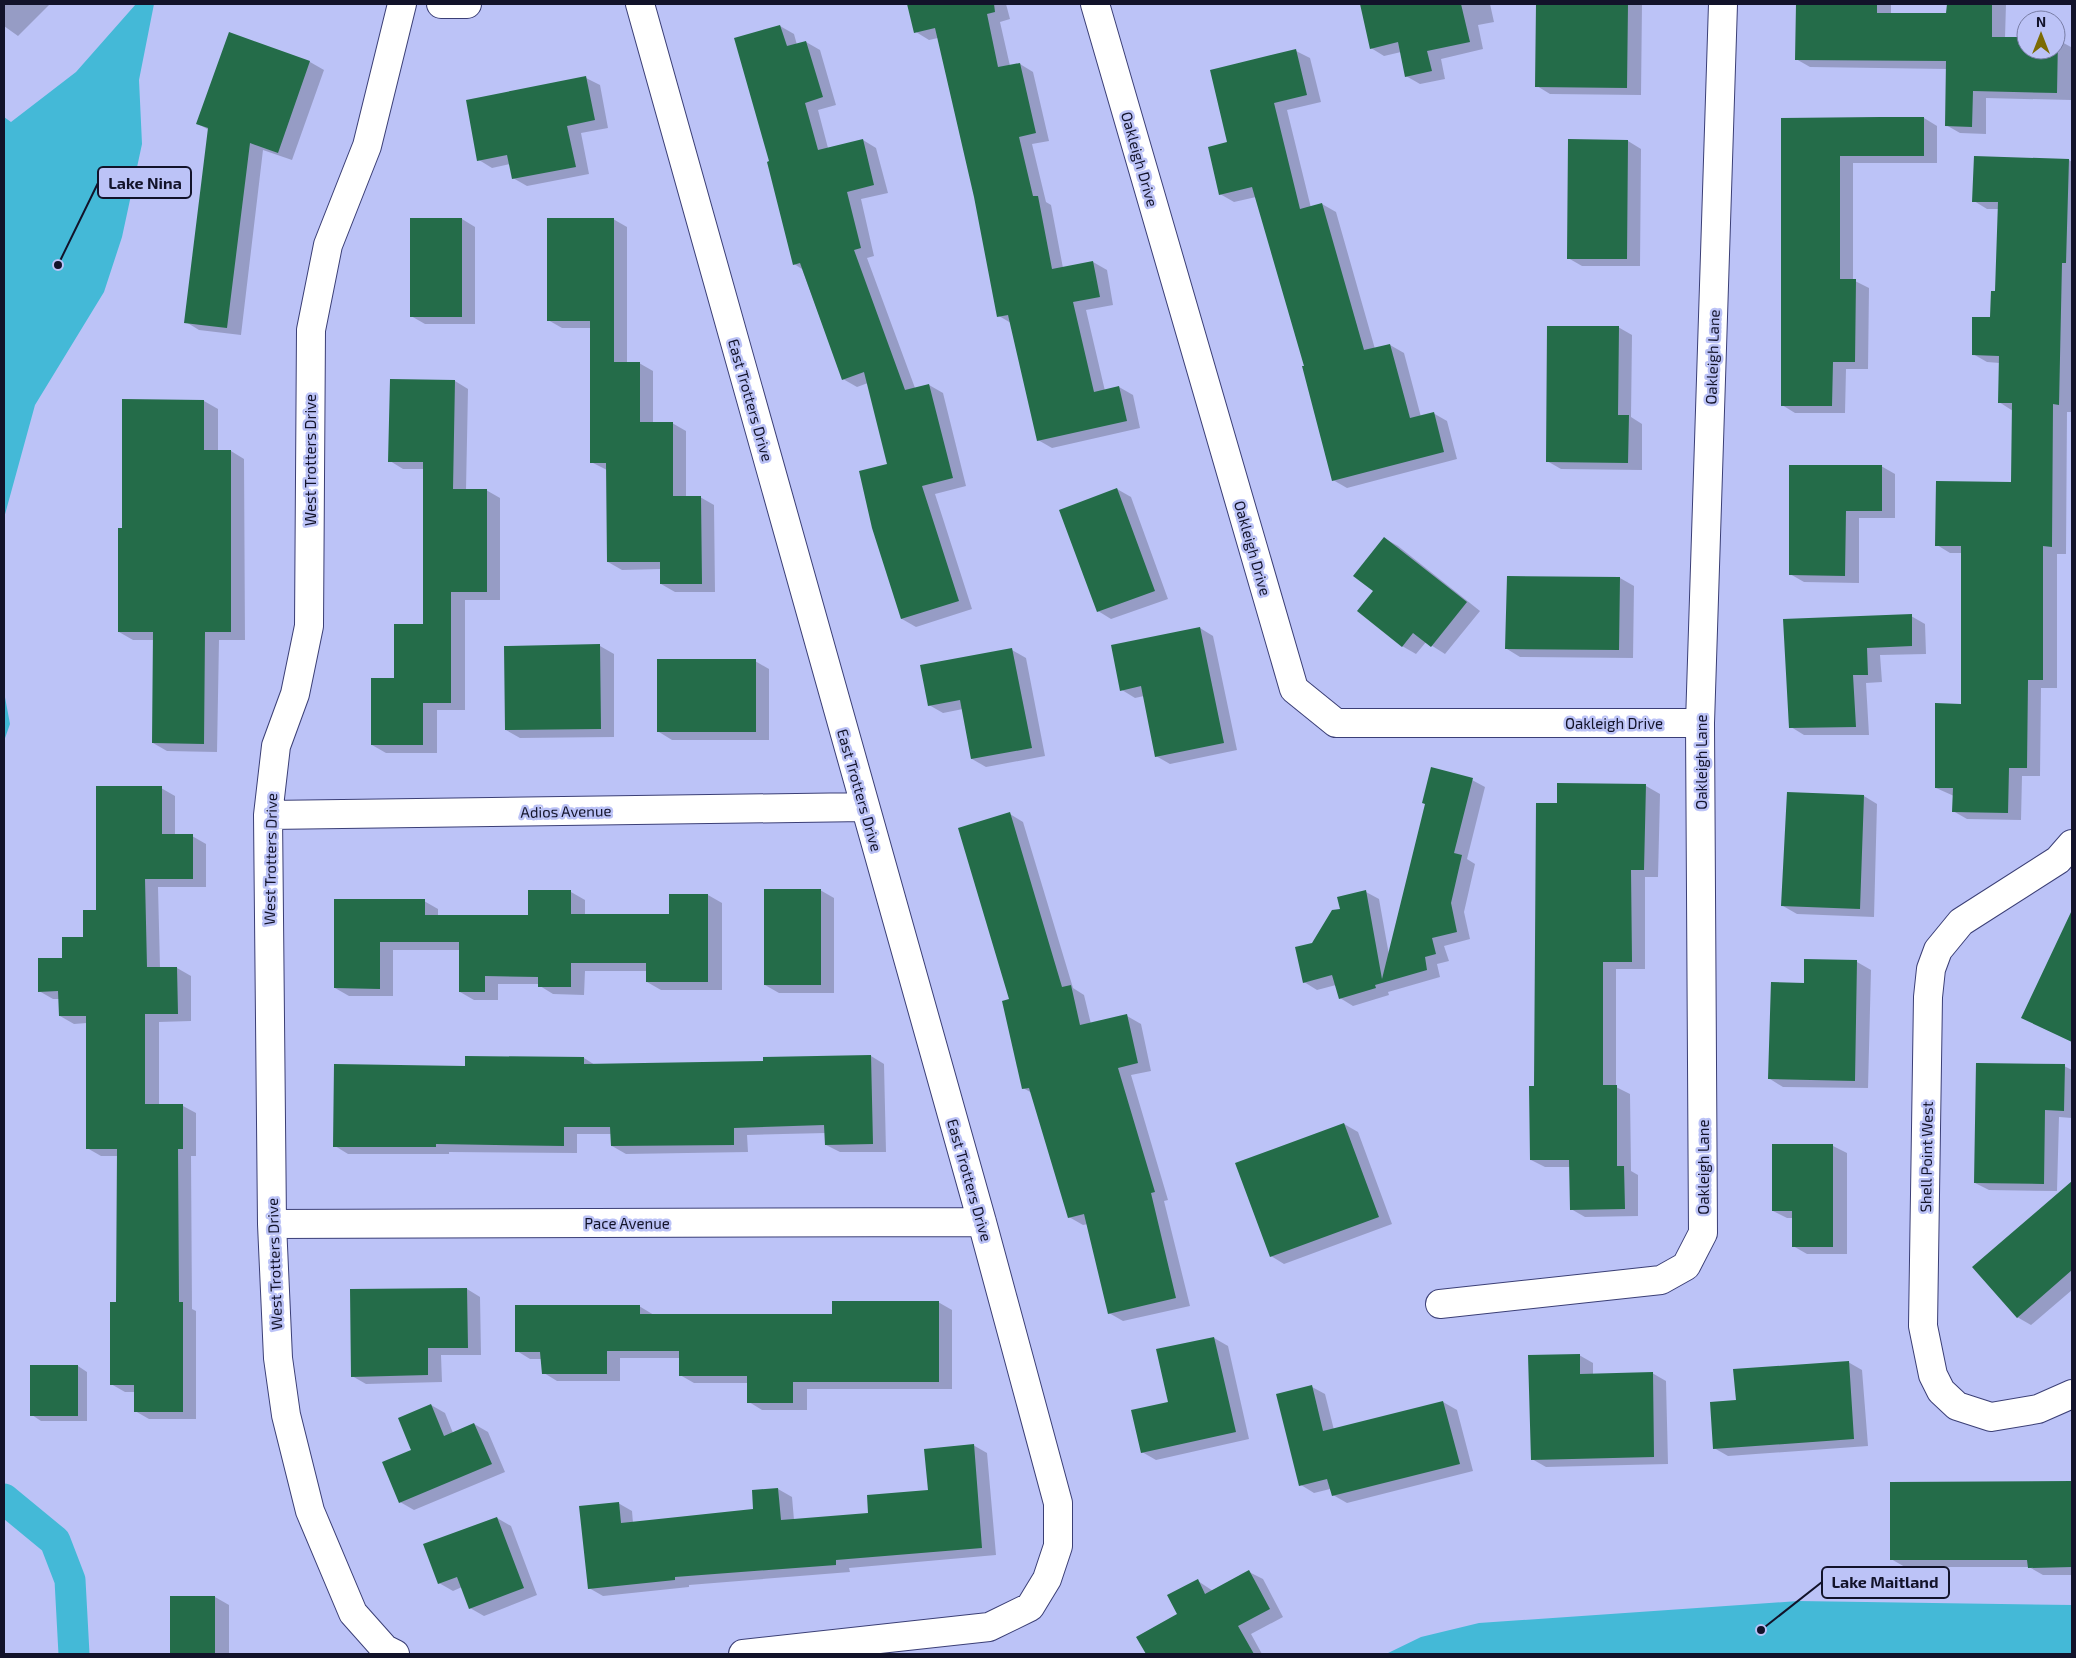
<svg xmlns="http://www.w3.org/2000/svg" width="2076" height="1658" viewBox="0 0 2076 1658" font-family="'Exo 2',sans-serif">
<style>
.water{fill:#44b9d7}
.shadow{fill:#0003}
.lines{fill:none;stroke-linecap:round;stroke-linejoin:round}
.canal{stroke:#44b9d7;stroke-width:31}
.building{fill:#246c49}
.minor-casing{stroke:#3b3f76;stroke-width:30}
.minor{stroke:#fff;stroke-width:28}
.labels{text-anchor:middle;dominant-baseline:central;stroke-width:5;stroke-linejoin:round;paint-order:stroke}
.street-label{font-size:15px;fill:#12132a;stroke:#bcc3f7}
.leader{fill:none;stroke:#12132a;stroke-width:2}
.callout-dot{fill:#12132a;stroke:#bcc3f7;stroke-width:2}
.callout{fill:#bcc3f7;stroke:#12132a;stroke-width:2}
.callout-label{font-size:16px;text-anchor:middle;font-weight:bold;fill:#12132a}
</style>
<rect width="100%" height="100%" fill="#bcc3f7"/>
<path class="water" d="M 136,4 L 154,4 L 139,80 L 142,144 L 122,237 L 104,292 L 35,405 L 4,518 L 4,117 L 11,122 L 76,72 Z
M 4,692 L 10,724 L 4,741 Z
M 1798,1601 L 2072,1605 L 2072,1654 L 1386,1654 L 1421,1637 L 1479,1623 Z"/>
<path class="shadow" d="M 4,4 L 50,4 L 18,36 L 4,26 Z
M 908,4 L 1006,4 L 1010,19 L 1000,22 L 1010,66 L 1020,64 L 1033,72 L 1049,141 L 1032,144 L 1046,202 L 1051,205 L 1063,268 L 1093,262 L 1107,270 L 1113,305 L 1086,310 L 1105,391 L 1119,387 L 1133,395 L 1140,428 L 1052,448 L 1038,440 L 1011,323 L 999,316 L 975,197 L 938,38 L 929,40 L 916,32 Z
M 1361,4 L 1490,4 L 1494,22 L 1478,25 L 1483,49 L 1441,59 L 1445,79 L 1420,84 L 1406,76 L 1401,52 L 1384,56 L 1371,48 Z
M 1538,4 L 1642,4 L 1641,95 L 1550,94 L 1537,86 Z
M 1797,4 L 1891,4 L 1891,14 L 1948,15 L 1948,4 L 2006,4 L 2005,38 L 2026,38 L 2026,50 L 2056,50 L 2056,39 L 2071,47 L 2071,100 L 1986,98 L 1986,134 L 1960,133 L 1946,125 L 1947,69 L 1810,67 L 1796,59 Z
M 780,26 L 794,34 L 797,45 L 806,42 L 820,50 L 836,105 L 818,110 L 828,148 L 863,140 L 876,148 L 888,193 L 861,199 L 874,256 L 867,258 L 915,388 L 929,385 L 943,393 L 966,486 L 935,494 L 972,609 L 916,627 L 902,619 L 873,527 L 889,464 L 868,383 L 857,387 L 843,379 L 802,269 L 794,264 L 771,162 Z
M 230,34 L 310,62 L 324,70 L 292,160 L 263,150 L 241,335 L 199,330 L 186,322 L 209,130 L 198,124 Z
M 1296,51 L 1310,58 L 1321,102 L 1287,110 L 1311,208 L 1322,204 L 1336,212 L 1375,349 L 1390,345 L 1404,353 L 1421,417 L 1433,413 L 1447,421 L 1457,459 L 1347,488 L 1333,480 L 1305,366 L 1256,197 L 1234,202 L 1220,194 L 1228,143 Z
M 586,78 L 600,85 L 608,128 L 581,133 L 589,174 L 527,186 L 513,178 L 510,164 L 492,168 L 479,160 Z
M 1924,118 L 1937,126 L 1937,163 L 1853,163 L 1853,280 L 1869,288 L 1868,369 L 1846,369 L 1845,413 L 1795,413 L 1782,405 L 1782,119 Z
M 1628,141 L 1641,149 L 1640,266 L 1582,266 L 1568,258 Z
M 2069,160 L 2072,162 L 2072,412 L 2067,412 L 2066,554 L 2057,554 L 2057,688 L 2041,688 L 2040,776 L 2022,776 L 2021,820 L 1967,819 L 1953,811 L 1954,796 L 1936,788 L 1962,705 L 1962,553 L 1950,553 L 1937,545 L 2012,483 L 2013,411 L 1999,402 L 2000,363 L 1987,362 L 1973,354 L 1991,318 L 1997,292 L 1999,209 L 1987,209 L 1974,201 Z
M 462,219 L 475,227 L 475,324 L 425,324 L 411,316 Z
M 613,219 L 627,227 L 627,363 L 639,363 L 653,371 L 653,423 L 672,423 L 686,431 L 686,497 L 700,497 L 714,505 L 715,592 L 675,592 L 661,584 L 661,569 L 622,570 L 608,562 L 607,470 L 591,462 L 591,328 L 562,328 L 548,320 Z
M 1618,327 L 1632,335 L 1631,417 L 1642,424 L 1642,470 L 1561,469 L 1547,461 Z
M 455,381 L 468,389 L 466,490 L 486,490 L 500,498 L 500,600 L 465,600 L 465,710 L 437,710 L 437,753 L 386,753 L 372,745 L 395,679 L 424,625 L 424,469 L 403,469 L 390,461 Z
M 204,401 L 218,409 L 218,451 L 231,451 L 244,459 L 245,640 L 219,640 L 217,752 L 167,751 L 153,743 L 154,640 L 133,640 L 119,632 L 123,529 Z
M 1881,466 L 1895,474 L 1895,518 L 1859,518 L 1859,583 L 1804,582 L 1790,574 Z
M 1117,489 L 1131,497 L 1168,599 L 1111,619 L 1098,611 Z
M 1384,538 L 1398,546 L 1480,611 L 1445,654 L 1426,642 L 1416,654 L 1402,646 L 1359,611 L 1374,591 Z
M 1620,578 L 1634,586 L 1633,658 L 1520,657 L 1507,649 Z
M 1911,616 L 1925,624 L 1926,654 L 1880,655 L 1882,682 L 1866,683 L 1869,735 L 1804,735 L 1791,727 L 1785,621 Z
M 1200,628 L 1213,636 L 1237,750 L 1170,764 L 1156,756 L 1144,696 L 1135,698 L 1122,690 Z
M 600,646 L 614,654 L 614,737 L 520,738 L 506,730 Z
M 1012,650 L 1026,658 L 1045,756 L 986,767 L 972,759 L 963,709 L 943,713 L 929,705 Z
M 755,661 L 769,669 L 769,740 L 672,740 L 659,732 Z
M 1472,780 L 1485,787 L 1467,859 L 1475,864 L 1464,912 L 1470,939 L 1444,946 L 1449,961 L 1437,964 L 1440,977 L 1388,992 L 1389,995 L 1353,1006 L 1340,998 L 1336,985 L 1317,990 L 1304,982 L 1313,944 L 1342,910 L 1366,892 L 1379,899 L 1389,955 Z
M 1646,786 L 1660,794 L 1658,877 L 1645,877 L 1645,969 L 1616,969 L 1616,1087 L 1630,1094 L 1631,1171 L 1638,1175 L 1638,1216 L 1585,1217 L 1571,1209 L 1571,1167 L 1545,1167 L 1531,1160 L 1535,1087 L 1558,805 Z
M 161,788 L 175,796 L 175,836 L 192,836 L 206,844 L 206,887 L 158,887 L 160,968 L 177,968 L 191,976 L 191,1021 L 159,1022 L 159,1106 L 183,1106 L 196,1113 L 196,1156 L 191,1156 L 192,1309 L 196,1311 L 196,1419 L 149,1419 L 135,1411 L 135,1392 L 125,1392 L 111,1384 L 117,1303 L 118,1156 L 101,1156 L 87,1148 L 87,1023 L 74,1024 L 60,1016 L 59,999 L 53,999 L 39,991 L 64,959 L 84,938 Z
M 1864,796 L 1877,804 L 1874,917 L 1797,914 L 1783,906 Z
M 1010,814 L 1023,822 L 1073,988 L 1084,995 L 1091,1024 L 1127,1016 L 1141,1024 L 1151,1071 L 1131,1075 L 1168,1200 L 1164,1201 L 1190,1306 L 1123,1321 L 1109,1313 L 1088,1224 L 1083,1225 L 1069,1217 L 1032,1093 L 1023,1088 L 1010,1000 Z
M 820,890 L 834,898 L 834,993 L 779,993 L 765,985 Z
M 529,892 L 571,892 L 585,900 L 585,915 L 671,915 L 708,895 L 722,903 L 722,990 L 661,990 L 647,982 L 647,971 L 585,971 L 584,995 L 553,994 L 540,986 L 540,984 L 498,984 L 498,1000 L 474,1000 L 460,992 L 460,950 L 393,950 L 393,996 L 349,996 L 335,988 L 335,900 L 424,901 L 438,909 L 438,916 L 529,916 Z
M 2058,944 L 2072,950 L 2072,1042 L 2023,1017 Z
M 1806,961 L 1857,962 L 1871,970 L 1868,1088 L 1783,1087 L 1770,1079 L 1805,984 Z
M 871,1056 L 884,1064 L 886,1152 L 840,1152 L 826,1145 L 826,1133 L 747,1135 L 748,1152 L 626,1154 L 612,1146 L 612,1134 L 577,1134 L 577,1153 L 449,1152 L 449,1154 L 348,1154 L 335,1146 L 466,1067 L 584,1058 L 595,1065 L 765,1063 Z
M 2064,1066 L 2072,1070 L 2072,1118 L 2059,1117 L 2057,1191 L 1989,1190 L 1975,1183 Z
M 1344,1124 L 1358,1132 L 1392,1224 L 1284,1264 L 1271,1256 Z
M 1833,1146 L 1847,1153 L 1847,1254 L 1807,1254 L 1793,1246 L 1793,1218 L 1787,1218 L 1773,1211 Z
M 2072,1182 L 2072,1290 L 2031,1325 L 2017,1317 L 1974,1267 Z
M 467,1289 L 480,1297 L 481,1355 L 441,1355 L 442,1382 L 366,1384 L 352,1376 Z
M 938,1302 L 952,1310 L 952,1389 L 807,1389 L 807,1410 L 762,1410 L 749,1402 L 749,1383 L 694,1383 L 680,1375 L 680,1358 L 620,1358 L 620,1381 L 557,1381 L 544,1373 L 542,1359 L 530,1359 L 517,1351 L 639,1306 L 654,1315 L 834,1315 Z
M 1214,1338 L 1228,1346 L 1249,1439 L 1156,1460 L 1142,1452 L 1169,1403 Z
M 1579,1355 L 1593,1363 L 1593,1375 L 1652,1373 L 1666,1381 L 1668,1464 L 1546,1467 L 1532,1459 Z
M 1848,1362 L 1862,1370 L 1868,1446 L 1728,1456 L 1714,1448 L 1737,1401 Z
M 78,1366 L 87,1372 L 87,1421 L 41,1421 L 32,1415 Z
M 1312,1387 L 1325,1394 L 1334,1430 L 1443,1402 L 1457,1410 L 1473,1471 L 1347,1503 L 1333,1495 L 1330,1489 L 1314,1493 L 1301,1485 Z
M 431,1405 L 445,1413 L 453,1433 L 474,1424 L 488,1432 L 505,1472 L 414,1510 L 400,1502 L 413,1451 Z
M 973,1445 L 987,1453 L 996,1555 L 849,1568 L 850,1572 L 689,1585 L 689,1587 L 603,1596 L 589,1588 L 618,1503 L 632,1511 L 633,1523 L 754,1510 L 778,1489 L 792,1497 L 794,1520 L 870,1514 L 929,1491 Z
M 2072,1482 L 2072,1575 L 2043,1575 L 2029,1567 L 1905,1567 L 1891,1559 L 1891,1483 Z
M 497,1518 L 511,1526 L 537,1595 L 484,1616 L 470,1608 L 462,1587 L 453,1591 L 439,1583 Z
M 1249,1572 L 1263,1579 L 1283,1617 L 1251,1634 L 1262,1654 L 1147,1654 L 1138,1637 L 1179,1615 L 1198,1581 L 1213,1591 Z
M 171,1597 L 215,1597 L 229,1605 L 229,1654 L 171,1654 Z"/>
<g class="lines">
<path class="canal" d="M 4,1499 L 55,1541 L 70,1580 L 74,1654"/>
</g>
<path class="building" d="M 907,4 L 994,4 L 995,12 L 987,14 L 998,67 L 1020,63 L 1036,133 L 1019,137 L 1033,196 L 1038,196 L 1052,269 L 1093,261 L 1100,297 L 1073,302 L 1094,392 L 1119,386 L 1127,421 L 1037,441 L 1008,315 L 997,317 L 974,197 L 935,28 L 914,33 Z
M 1360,4 L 1461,4 L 1470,42 L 1427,51 L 1432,71 L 1405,77 L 1398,42 L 1370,49 Z
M 1536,4 L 1628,4 L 1627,88 L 1535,87 Z
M 1796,4 L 1877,4 L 1877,13 L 1946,13 L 1947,4 L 1992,4 L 1992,37 L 2026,37 L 2026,50 L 2056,50 L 2056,38 L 2058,38 L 2057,93 L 1973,91 L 1972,127 L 1945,126 L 1946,61 L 1795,60 Z
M 780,25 L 787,46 L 806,41 L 823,97 L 805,103 L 818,150 L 863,139 L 874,185 L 847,192 L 861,248 L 854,250 L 905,390 L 929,384 L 953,478 L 922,486 L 959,601 L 901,619 L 872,528 L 859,471 L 887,464 L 864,372 L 842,380 L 800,263 L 793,265 L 767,162 L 769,161 L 734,38 Z
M 229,32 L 310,61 L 278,153 L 250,143 L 227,328 L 184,323 L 208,128 L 196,124 Z
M 1296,49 L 1307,95 L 1274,103 L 1300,209 L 1322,203 L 1364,350 L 1390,344 L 1410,418 L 1434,412 L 1444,452 L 1332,481 L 1302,366 L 1304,366 L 1252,187 L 1219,195 L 1208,147 L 1227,142 L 1210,70 Z
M 586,76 L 595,120 L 567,126 L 576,167 L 512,179 L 507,155 L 477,161 L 466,100 Z
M 1880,117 L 1924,117 L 1924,156 L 1840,156 L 1840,279 L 1856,279 L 1855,362 L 1833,362 L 1832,406 L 1781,406 L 1781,118 Z
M 1568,139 L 1628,140 L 1627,259 L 1567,259 Z
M 1974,156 L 2069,159 L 2066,263 L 2062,263 L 2059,405 L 2053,404 L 2052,547 L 2043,546 L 2043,680 L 2028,680 L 2027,768 L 2009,768 L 2008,813 L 1952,812 L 1953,788 L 1935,788 L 1935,703 L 1961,704 L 1961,546 L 1935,546 L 1936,481 L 2011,482 L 2012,403 L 1998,403 L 1999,356 L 1972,355 L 1972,317 L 1990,317 L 1991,291 L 1995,291 L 1998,202 L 1972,202 Z
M 410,218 L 462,218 L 462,317 L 410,317 Z
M 547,218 L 614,218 L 614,362 L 640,362 L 640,422 L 673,422 L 673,496 L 701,496 L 702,584 L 660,584 L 660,562 L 607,562 L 606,463 L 590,463 L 590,321 L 547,321 Z
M 1547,326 L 1619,326 L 1618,415 L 1629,415 L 1628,463 L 1546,462 Z
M 390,379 L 455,380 L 453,489 L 487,489 L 487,592 L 451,592 L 451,703 L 423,703 L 423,745 L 371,745 L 371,678 L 394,678 L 394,624 L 423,624 L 423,462 L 388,462 Z
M 122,399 L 204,400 L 204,450 L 231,450 L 231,632 L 205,632 L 204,744 L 152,743 L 153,632 L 118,632 L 118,528 L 122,528 Z
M 1789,465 L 1882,465 L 1882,511 L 1846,511 L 1845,576 L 1789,575 Z
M 1117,488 L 1155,591 L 1097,612 L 1059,510 Z
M 1384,537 L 1467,602 L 1431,647 L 1413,633 L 1402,647 L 1357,611 L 1373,591 L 1353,576 Z
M 1507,576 L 1620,577 L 1619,650 L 1505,649 Z
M 1912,614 L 1912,646 L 1867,648 L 1868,675 L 1853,675 L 1856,727 L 1789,728 L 1783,619 Z
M 1200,627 L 1224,743 L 1155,757 L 1141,686 L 1120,691 L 1111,645 Z
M 600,644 L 601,729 L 505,730 L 504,646 Z
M 1012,648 L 1032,748 L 971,759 L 960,700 L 928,706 L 920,665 Z
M 657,659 L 756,659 L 756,732 L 657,732 Z
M 1431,767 L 1473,778 L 1454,853 L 1462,855 L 1451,903 L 1457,932 L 1432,938 L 1436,954 L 1425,957 L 1427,970 L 1375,985 L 1376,988 L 1339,999 L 1332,975 L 1303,983 L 1295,947 L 1312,943 L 1332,910 L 1340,909 L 1337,897 L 1366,890 L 1382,979 L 1425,804 L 1422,803 Z
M 1557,783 L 1646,784 L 1644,870 L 1631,870 L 1632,962 L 1603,962 L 1603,1085 L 1617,1085 L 1617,1166 L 1624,1166 L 1625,1209 L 1570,1210 L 1569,1160 L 1530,1160 L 1529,1086 L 1534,1086 L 1536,803 L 1557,803 Z
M 96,786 L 162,786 L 162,834 L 193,834 L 193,879 L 145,879 L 147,967 L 177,967 L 178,1014 L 145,1014 L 145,1104 L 183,1104 L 183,1149 L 178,1149 L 179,1302 L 183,1302 L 183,1412 L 134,1412 L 134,1385 L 110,1385 L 110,1302 L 116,1302 L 117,1149 L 86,1149 L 86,1016 L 59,1016 L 58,991 L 38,992 L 38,958 L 62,958 L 62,937 L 83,937 L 83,910 L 96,910 Z
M 1787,792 L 1864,795 L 1860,909 L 1781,906 Z
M 1010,812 L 1062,987 L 1071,985 L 1080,1025 L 1127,1014 L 1138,1063 L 1118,1068 L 1155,1192 L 1151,1193 L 1176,1298 L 1108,1314 L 1084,1214 L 1068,1218 L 1029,1088 L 1022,1089 L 1002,1001 L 1009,999 L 958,828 Z
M 764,889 L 821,889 L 821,985 L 764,985 Z
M 528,890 L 571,890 L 571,914 L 669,914 L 669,894 L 708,894 L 708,982 L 646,982 L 646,963 L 571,963 L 571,987 L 538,987 L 538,977 L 485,976 L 485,992 L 459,992 L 459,942 L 380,942 L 380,989 L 334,988 L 334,899 L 425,899 L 425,915 L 528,915 Z
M 2072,910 L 2072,1042 L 2021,1018 Z
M 1804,959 L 1857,960 L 1855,1081 L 1768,1079 L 1771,982 L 1804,983 Z
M 871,1055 L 873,1144 L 825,1145 L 824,1125 L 734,1128 L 734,1145 L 611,1146 L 610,1127 L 564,1127 L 564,1146 L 436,1144 L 436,1147 L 333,1147 L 334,1064 L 465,1066 L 465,1056 L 584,1057 L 584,1064 L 763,1061 L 763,1057 Z
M 1976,1063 L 2065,1064 L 2064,1111 L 2045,1110 L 2044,1184 L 1974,1183 Z
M 1344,1123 L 1379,1217 L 1270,1257 L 1235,1163 Z
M 1772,1144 L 1833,1144 L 1833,1247 L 1792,1247 L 1792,1211 L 1772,1211 Z
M 2072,1181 L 2072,1270 L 2017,1318 L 1972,1267 Z
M 467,1288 L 468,1348 L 428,1348 L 428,1375 L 351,1377 L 350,1289 Z
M 832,1301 L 939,1301 L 939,1382 L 793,1382 L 793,1403 L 747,1403 L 747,1376 L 679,1376 L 679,1351 L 607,1351 L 607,1374 L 542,1374 L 540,1352 L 515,1352 L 515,1305 L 640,1305 L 640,1314 L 832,1314 Z
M 1214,1337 L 1236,1432 L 1141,1453 L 1131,1410 L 1168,1402 L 1156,1349 Z
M 1580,1354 L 1580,1374 L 1653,1372 L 1654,1457 L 1531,1460 L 1528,1355 Z
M 1849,1361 L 1854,1439 L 1713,1449 L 1710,1402 L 1736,1400 L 1733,1369 Z
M 30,1365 L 78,1365 L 78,1416 L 30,1416 Z
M 1312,1385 L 1323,1431 L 1443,1401 L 1460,1464 L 1332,1496 L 1327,1479 L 1299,1486 L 1276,1394 Z
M 431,1404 L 444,1436 L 474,1423 L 492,1464 L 399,1503 L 382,1462 L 411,1450 L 398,1418 Z
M 974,1444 L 982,1548 L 836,1560 L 836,1565 L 675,1577 L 675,1580 L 588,1589 L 579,1506 L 619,1502 L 621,1523 L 753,1509 L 752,1490 L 778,1488 L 781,1520 L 868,1513 L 867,1495 L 928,1490 L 924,1449 Z
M 2072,1481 L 2072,1567 L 2028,1568 L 2027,1560 L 1890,1560 L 1890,1482 Z
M 497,1517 L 524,1588 L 469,1609 L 457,1577 L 438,1584 L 423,1544 Z
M 1249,1570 L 1270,1609 L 1238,1626 L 1254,1654 L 1146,1654 L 1136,1637 L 1177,1614 L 1167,1595 L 1198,1579 L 1205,1594 Z
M 170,1596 L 215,1596 L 215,1654 L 170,1654 Z"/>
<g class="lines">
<g class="minor-casing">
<path id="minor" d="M 441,4 L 467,4
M 640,4 L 982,1222 L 1058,1503 L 1058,1546 L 1047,1579 L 1030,1607 L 989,1627 L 743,1654
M 1095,4 L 1294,689 L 1336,723 L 1700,723
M 268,815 L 865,807
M 2072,844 L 2058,860 L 1961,922 L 1938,950 L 1931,969 L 1928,997 L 1923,1326 L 1933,1375 L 1941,1391 L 1957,1406 L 1991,1417 L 2038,1409 L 2072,1394
M 272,1224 L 982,1222
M 1440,1304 L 1661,1280 L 1686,1266 L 1703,1233 L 1700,723 L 1723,4
M 395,1654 L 385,1649 L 353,1613 L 310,1511 L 286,1415 L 278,1358 L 272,1224 L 268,815 L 276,746 L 295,694 L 309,626 L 311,330 L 328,245 L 367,146 L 402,4"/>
</g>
<use href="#minor" class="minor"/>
</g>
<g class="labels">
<g class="street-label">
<text transform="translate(1140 159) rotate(74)">Oakleigh Drive</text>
<text transform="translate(1712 357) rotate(-88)">Oakleigh Lane</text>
<text transform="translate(751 400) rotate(74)">East Trotters Drive</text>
<text transform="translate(310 460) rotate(-90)">West Trotters Drive</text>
<text transform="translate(1253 548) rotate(74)">Oakleigh Drive</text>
<text x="1614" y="723">Oakleigh Drive</text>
<text transform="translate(1701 762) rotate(-90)">Oakleigh Lane</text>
<text transform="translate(860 790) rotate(74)">East Trotters Drive</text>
<text transform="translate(566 811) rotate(-1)">Adios Avenue</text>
<text transform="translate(270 859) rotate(-89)">West Trotters Drive</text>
<text transform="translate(1926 1157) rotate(-89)">Shell Point West</text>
<text transform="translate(1703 1167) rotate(-90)">Oakleigh Lane</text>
<text transform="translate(970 1180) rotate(74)">East Trotters Drive</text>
<text x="627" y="1223">Pace Avenue</text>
<text transform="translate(274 1264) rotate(-92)">West Trotters Drive</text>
</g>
</g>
<path class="leader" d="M58 265L98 183M1761 1630L1822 1582"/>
<g class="callout-dot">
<circle cx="58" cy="265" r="5"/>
<circle cx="1761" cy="1630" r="5"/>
</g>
<g class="callout">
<rect x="98" y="167" width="93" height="31" rx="5"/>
<rect x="1822" y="1567" width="127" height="31" rx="5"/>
</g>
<g class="callout-label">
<text x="145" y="189">Lake Nina</text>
<text x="1885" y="1588">Lake Maitland</text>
</g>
<rect width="2076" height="1658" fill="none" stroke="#12132a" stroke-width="10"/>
<g transform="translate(2041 35)"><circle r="24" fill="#bcc3f7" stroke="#787da5"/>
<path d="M0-4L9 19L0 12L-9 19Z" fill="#7c6b04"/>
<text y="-8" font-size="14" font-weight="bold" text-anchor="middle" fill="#12132a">N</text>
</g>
</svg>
